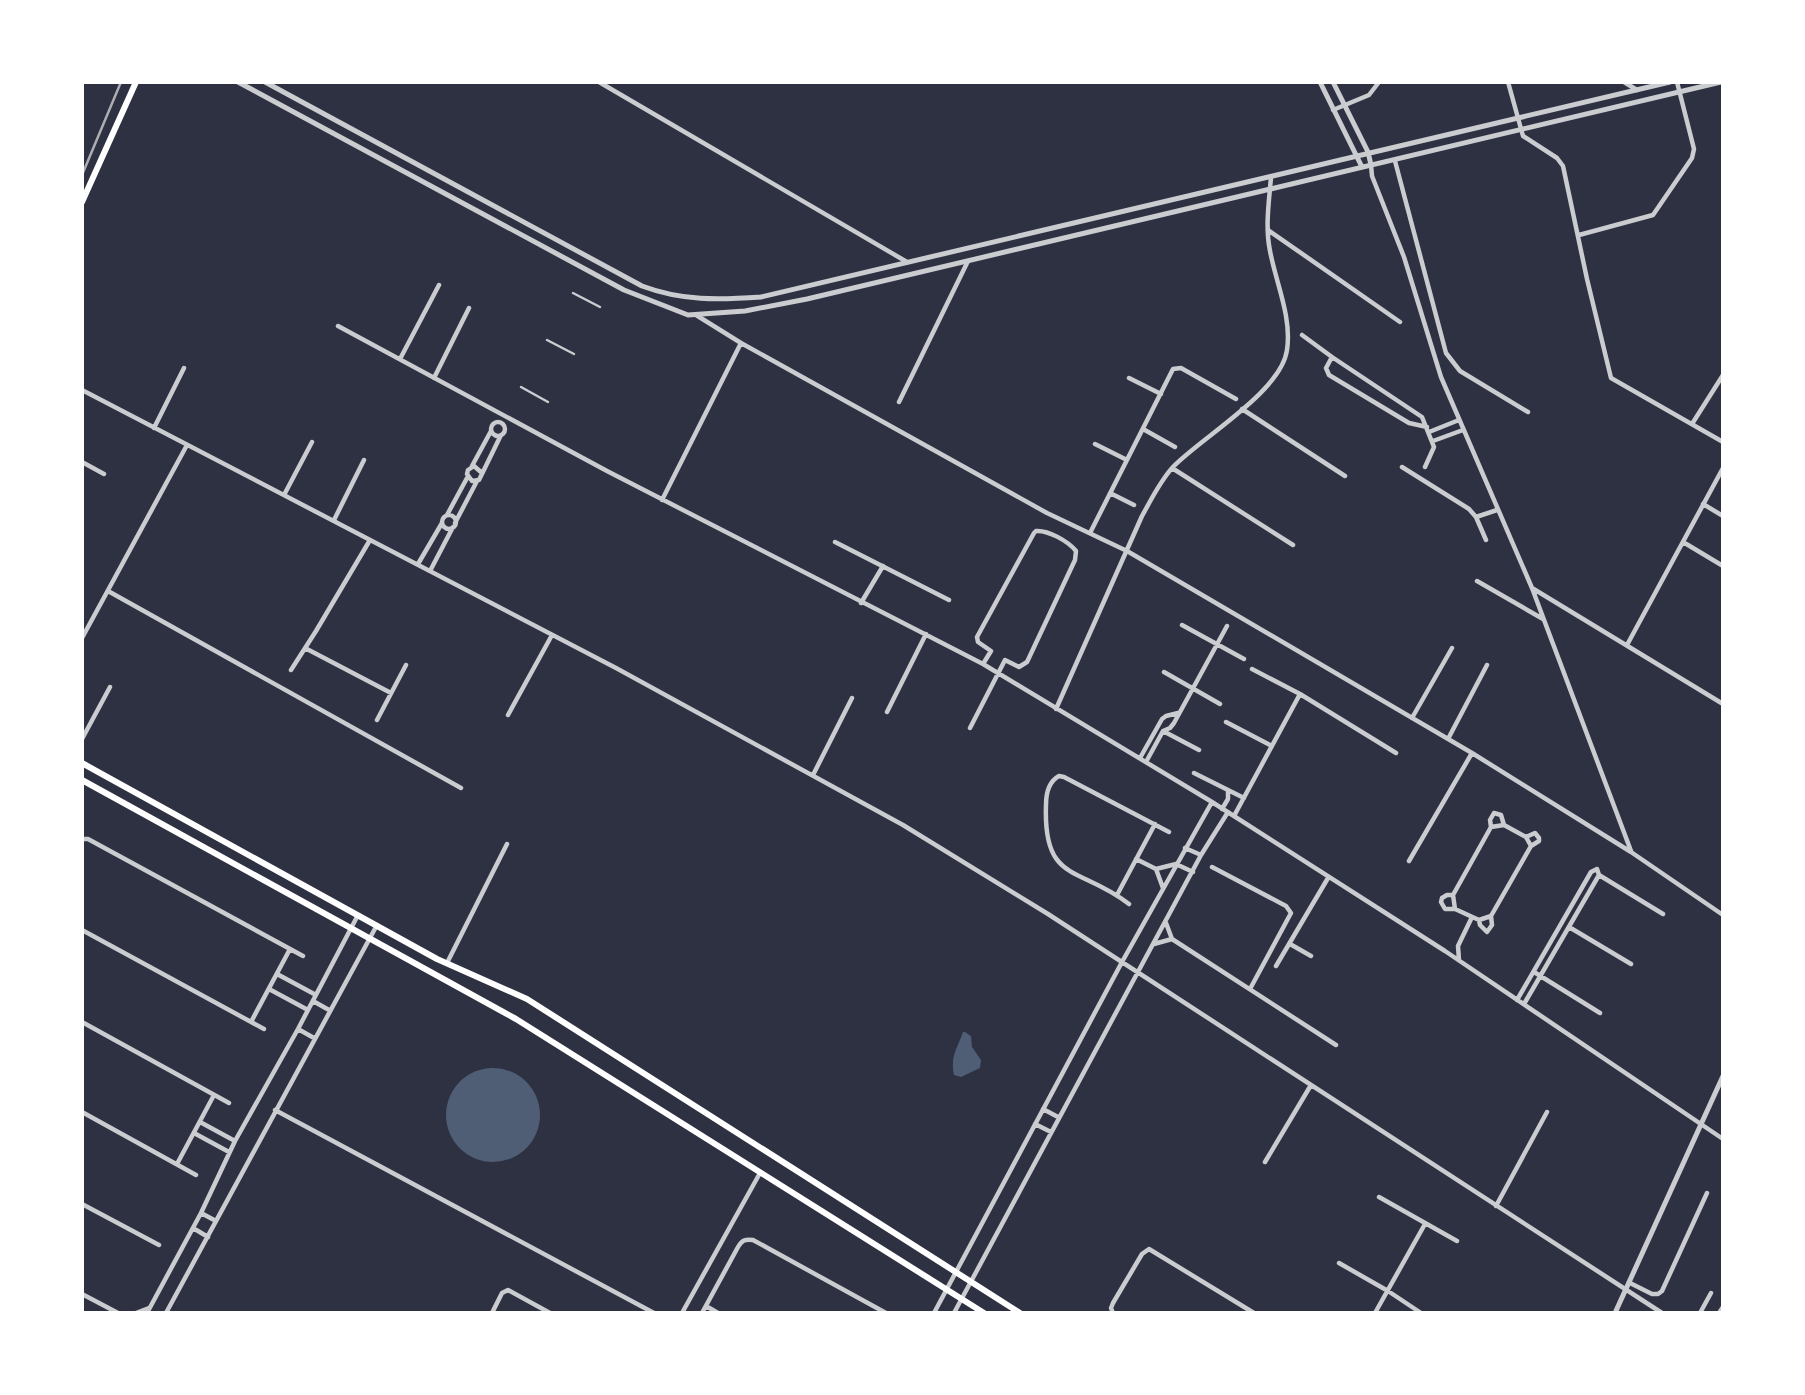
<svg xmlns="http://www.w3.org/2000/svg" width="1805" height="1395" viewBox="0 0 1805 1395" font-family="'Roboto Condensed',sans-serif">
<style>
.water{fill:#4f5d75}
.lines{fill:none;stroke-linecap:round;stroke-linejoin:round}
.service{stroke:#caccd0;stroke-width:2.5}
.minor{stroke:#caccd0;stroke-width:4.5}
.tertiary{stroke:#caccd0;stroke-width:5}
.secondary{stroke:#fff;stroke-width:6}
.rail{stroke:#abadb3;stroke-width:2.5}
</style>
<rect width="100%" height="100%" fill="#2d3142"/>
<path class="water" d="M 963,1032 L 965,1032 L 971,1036 L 972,1047 L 981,1060 L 980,1068 L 961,1077 L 954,1075 C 950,1056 957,1049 963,1032 Z
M446 1115a47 47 0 1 1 94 0a47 47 0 1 1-94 0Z"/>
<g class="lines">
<path class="service" d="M 573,293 L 600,307
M 547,340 L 574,354
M 521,387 L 548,402"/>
<path class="minor" d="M 599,82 L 907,262
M 1508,82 L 1523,136 L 1557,158 L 1563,166 L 1587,279 L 1611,378 L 1723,442
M 1624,82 L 1637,90
M 1333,110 L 1369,95 L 1379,82
M 1395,161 L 1446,353 L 1460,371 L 1528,412
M 1371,165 L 1372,176 L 1404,257 L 1441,377 L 1532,588 L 1631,851
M 1268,230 L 1400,322
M 1579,235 L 1653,215 L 1692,158 L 1694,149 L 1677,82
M 696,315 L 741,343 L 1047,513 L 1127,551 L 1472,753 L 1631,852 L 1723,915
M 338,326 L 607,471 L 983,664 L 1212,802 L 1445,951 L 1723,1139
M 1302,335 L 1332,357 L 1326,368 L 1329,375 L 1409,423 L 1427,427
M 1332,357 L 1422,417 L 1434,447 L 1425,467
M 400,359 L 439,285
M 434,378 L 469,308
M 1129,378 L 1161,394
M 82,390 L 616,668 L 903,825 L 1048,914 L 1662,1313
M 899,402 L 968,261
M 1242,409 L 1345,476
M491 429a7 7 0 1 1 14 0a7 7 0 1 1-14 0Z
M 1692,424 L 1723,375
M 154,428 L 184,368
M 1143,429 L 1175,447
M 1429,432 L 1459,420
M 1433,441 L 1463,430
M 1095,444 L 1127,460
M 82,462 L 104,474
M 472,466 L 491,431
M 1402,467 L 1469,509 L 1476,517 L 1486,540
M 1172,468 L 1293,545
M 482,473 L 474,466 L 468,470 L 467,474 L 472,481 L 479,480 L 501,435
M 1110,493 L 1134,505
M 284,495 L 312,442
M 662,500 L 741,343
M 1703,504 L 1723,516
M 447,515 L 467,478
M442 522a7 7 0 1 1 14 0a7 7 0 1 1-14 0Z
M 1476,517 L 1497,510
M 334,520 L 364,460
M 455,523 L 477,481
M 1090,533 L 1173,369 L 1181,368 L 1236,399
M 835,542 L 949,600
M 1683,542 L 1723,566
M 418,564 L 442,523
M 430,571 L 453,527
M 1477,581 L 1543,619
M 1532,588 L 1723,704
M 108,591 L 461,788
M 861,603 L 883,566
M 1182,625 L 1244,659
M 82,638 L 187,445
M 1627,645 L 1723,468
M 305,648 L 391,693
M 1252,669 L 1300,694 L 1396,753
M 291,670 L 316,631 L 370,540
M 1164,672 L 1220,704
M 1056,709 L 1142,516 C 1151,500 1160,481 1173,467 C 1202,437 1281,392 1287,350 C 1292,317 1276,283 1270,251 C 1265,227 1269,202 1271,177
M 887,712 L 926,634
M 508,715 L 552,635
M 1412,718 L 1452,648
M 377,720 L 406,665
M 1226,722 L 1272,746
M 970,728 L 1005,660 L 1019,667 L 1027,662 L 1075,560 L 1076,551 C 1068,541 1048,530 1036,531 L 1034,533 L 977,637 L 978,642 L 991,651 L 983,664
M 1163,731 L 1199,750
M 82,739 L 110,687
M 1448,739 L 1487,665
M 1140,758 L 1162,719 L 1166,716 L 1178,713
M 1146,762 L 1163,731 L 1170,728 L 1174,723 L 1227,626
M 1194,773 L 1244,798
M 813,775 L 852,698
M 1222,809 L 1228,799 L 1228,791
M 1234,816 L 1300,694
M 1504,825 L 1526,837 L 1531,846 L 1491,916 L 1479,920 L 1455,909 L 1453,895 L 1491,827 Z
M 1491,827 L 1490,820 L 1494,813 L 1501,815 L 1504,825
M 1526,837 L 1535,833 L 1539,838 L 1539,841 L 1531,846
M 82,839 L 88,839 L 303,956
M 1185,848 L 1201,855
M 1136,859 L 1156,869 L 1176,864 L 1193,872
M 1409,861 L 1472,753
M 1212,867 L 1286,906 L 1291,913 L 1250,989
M 1156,869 L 1163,888
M 1599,875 L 1663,914
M 1117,895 L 1155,824
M 1453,895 L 1447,895 L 1442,898 L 1441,902 L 1445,909 L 1455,909
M 1129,904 C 1080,866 1043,884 1046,805 C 1046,794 1048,782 1059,776 L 1064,777 L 1169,832
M 1479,920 L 1480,925 L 1487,932 L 1492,925 L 1491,916
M 1166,923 L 1172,939 L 1336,1045
M 1569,927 L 1631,964
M 82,930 L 264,1029
M 1154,944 L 1172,939
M 1290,944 L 1311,956
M 1459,960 L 1458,946 L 1472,917
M 447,963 L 507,844
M 1276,966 L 1328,878
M 1534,972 L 1600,1013
M 277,974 L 316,995
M 269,989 L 308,1010
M 1517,1000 L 1591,872 L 1597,869
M 313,1001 L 329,1010
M 1524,1004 L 1599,875 L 1597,869
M 82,1022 L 229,1103
M 251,1022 L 290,949
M 298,1029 L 314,1038
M 1043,1109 L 1058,1117
M 275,1110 L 654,1313
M 82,1112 L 196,1175
M 200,1122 L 235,1141
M 1035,1124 L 1051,1132
M 194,1133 L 229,1152
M 1265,1162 L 1311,1085
M 177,1164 L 214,1095
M 1379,1197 L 1457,1241
M 82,1204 L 159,1245
M 1496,1206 L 1547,1112
M 201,1213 L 216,1221
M 193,1228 L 208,1237
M 1339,1263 L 1388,1291 L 1421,1313
M 1630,1283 L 1652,1294 L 1658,1294 L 1662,1291 L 1707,1193
M 82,1294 L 118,1313
M 706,1306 L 718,1313
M 136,1313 L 149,1308
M 147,1313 L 201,1213 L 235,1141 L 298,1029 L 358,915
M 166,1313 L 377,925
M 492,1313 L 502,1293 L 508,1290 L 550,1313
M 682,1313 L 760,1173
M 702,1313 L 738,1247 C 742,1240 745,1239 753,1240 L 886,1313
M 934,1313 L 1122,962 L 1212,802
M 954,1313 L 1201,855 L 1228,812
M 1113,1313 L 1111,1308 L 1113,1303 L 1142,1254 L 1149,1249 L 1254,1313
M 1375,1313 L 1425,1224
M 1700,1313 L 1711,1293
M 1719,1313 L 1723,1307"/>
<path class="tertiary" d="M 238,82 L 624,290 L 688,315 L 745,311 L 807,299 L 1721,82
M 265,82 L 642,286 C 682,301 718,300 761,297 L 1670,82
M 1320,82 L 1362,167
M 1333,82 L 1368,152 L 1371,165
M 1615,1313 L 1723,1076"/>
<path class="secondary" d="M 82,202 L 136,82
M 82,763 L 437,959 L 527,999 L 1020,1313
M 82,780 L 516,1019 L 984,1313"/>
<path class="rail" d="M 82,175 L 121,82"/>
</g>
<rect width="1805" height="1395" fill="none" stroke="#ffffff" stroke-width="168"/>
</svg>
